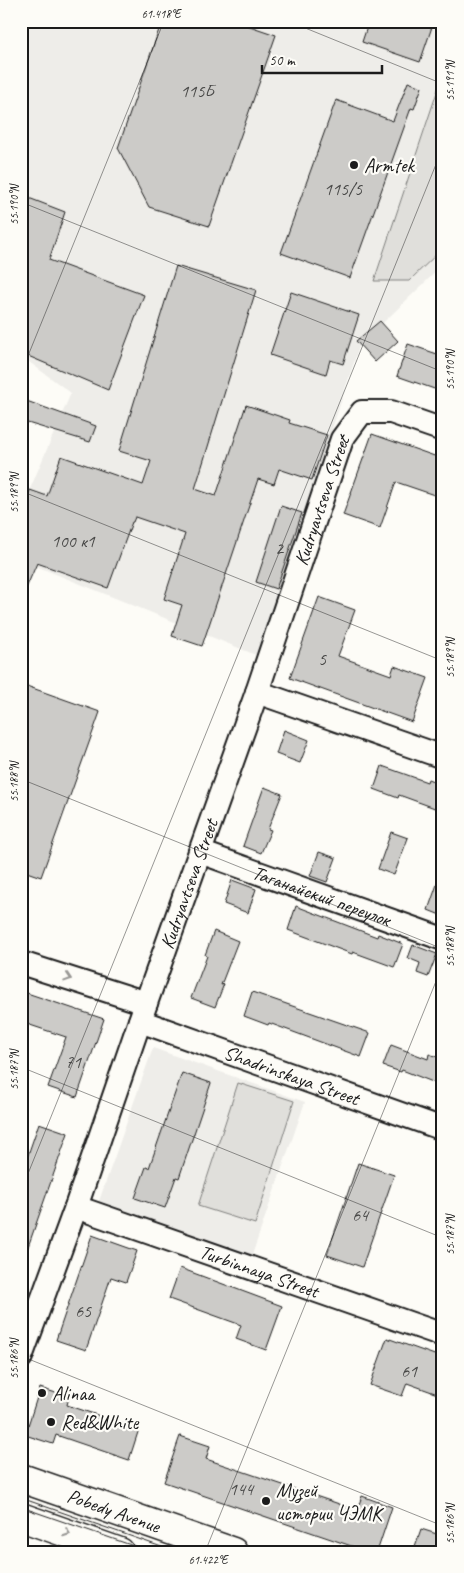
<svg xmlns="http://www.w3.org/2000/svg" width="464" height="1573" viewBox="0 0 464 1573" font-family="Caveat,sans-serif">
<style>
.built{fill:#eeede9}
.green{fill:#e0dfdb;stroke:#7e7e7c}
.building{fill:#cccbc8;stroke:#1c1c1c}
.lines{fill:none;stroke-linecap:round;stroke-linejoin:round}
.minor-casing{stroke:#1c1c1c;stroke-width:26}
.major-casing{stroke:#1c1c1c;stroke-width:31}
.minor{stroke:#fdfcf7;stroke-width:22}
.major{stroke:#fdfcf7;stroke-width:28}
.tram{stroke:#1c1c1c;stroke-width:1}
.oneway{stroke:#989794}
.ticks{fill:none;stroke:#1c1c1c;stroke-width:1;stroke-opacity:0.45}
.poi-dot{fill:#1c1c1c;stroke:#fdfcf7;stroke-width:2}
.labels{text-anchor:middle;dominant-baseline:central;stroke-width:4.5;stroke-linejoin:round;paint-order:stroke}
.number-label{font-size:18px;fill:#484847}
.poi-label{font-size:20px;fill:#1c1c1c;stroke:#fdfcf7;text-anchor:start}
.street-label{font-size:20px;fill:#1c1c1c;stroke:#fdfcf7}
.neatline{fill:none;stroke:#1c1c1c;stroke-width:2}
.ticks-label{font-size:12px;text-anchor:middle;fill:#1c1c1c}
</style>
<rect width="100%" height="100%" fill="#fdfcf7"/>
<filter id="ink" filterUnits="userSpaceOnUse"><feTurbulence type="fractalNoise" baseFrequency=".02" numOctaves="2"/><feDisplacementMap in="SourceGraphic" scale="10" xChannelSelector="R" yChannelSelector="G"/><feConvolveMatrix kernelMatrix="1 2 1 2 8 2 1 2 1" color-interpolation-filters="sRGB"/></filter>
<g filter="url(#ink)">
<path class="built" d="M 21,21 L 443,21 L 443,265 L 360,345 L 256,655 L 21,560 L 21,510 L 71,393 L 21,356 Z
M 153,1048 L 305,1102 L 252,1255 L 99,1201 Z"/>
<path class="green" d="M 443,74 L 443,248 L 409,281 L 374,281 Z
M 238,1083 L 294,1101 L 255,1224 L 198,1206 Z"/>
<path class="building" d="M 162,21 L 235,21 L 276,35 L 209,226 L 149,207 L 118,148 Z
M 369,21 L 434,21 L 420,62 L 362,42 Z
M 408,82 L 422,87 L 414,109 L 411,108 L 350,278 L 281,253 L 336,100 L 393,121 Z
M 21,195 L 65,212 L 49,260 L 144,295 L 108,390 L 21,353 Z
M 176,266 L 256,290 L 195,489 L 216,496 L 246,405 L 290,420 L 289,423 L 327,435 L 312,480 L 279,469 L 274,484 L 258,479 L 202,646 L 172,636 L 182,605 L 164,599 L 185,534 L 135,517 L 133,522 L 132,522 L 108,588 L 37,563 L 21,600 L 21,515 L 30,490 L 47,496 L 61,456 L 143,485 L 151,461 L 119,451 Z
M 291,292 L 359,315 L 343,364 L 330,360 L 326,374 L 270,355 Z
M 380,321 L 398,341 L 375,362 L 356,341 Z
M 408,344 L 443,356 L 443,392 L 397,376 Z
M 21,399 L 96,426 L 90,442 L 21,421 Z
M 372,434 L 443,459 L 443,498 L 396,482 L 380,528 L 343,515 Z
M 281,506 L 302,513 L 276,589 L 256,582 Z
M 319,597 L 355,610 L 338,656 L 391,675 L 394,666 L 428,678 L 412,722 L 290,678 Z
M 21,684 L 100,712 L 41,877 L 21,870 Z
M 284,730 L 309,740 L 300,763 L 276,754 Z
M 382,766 L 427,782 L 428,779 L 443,785 L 443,811 L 399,795 L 398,798 L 374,789 Z
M 264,787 L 282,794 L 268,829 L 271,830 L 261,853 L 243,846 Z
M 391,832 L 408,838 L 394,875 L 378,869 Z
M 319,852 L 336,858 L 327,882 L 310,876 Z
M 441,873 L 443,873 L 443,916 L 428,910 Z
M 232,880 L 256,889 L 248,913 L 224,904 Z
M 296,906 L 377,937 L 378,934 L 403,944 L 395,965 L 394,967 L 353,952 L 352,954 L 288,930 Z
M 214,931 L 238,941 L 221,985 L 224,984 L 215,1007 L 191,998 L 207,956 L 205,955 Z
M 413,945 L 437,954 L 428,977 L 417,973 L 420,963 L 408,958 Z
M 21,991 L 104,1019 L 77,1097 L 48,1087 L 66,1037 L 21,1022 Z
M 252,992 L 370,1033 L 361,1057 L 269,1023 L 268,1025 L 244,1016 Z
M 391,1045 L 428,1059 L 429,1054 L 443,1059 L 443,1086 L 402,1070 L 401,1072 L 383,1066 Z
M 182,1073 L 211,1083 L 179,1178 L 176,1177 L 165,1208 L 135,1198 L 146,1167 L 149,1168 Z
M 39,1123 L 68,1133 L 23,1261 L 21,1261 L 21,1175 Z
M 358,1163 L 394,1175 L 362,1267 L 327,1255 Z
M 92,1235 L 137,1251 L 126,1282 L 111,1277 L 86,1350 L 56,1340 Z
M 180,1268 L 282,1306 L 266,1350 L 236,1339 L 241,1325 L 169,1299 Z
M 387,1338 L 443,1358 L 443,1396 L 407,1383 L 402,1396 L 370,1385 Z
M 40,1388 L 69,1397 L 67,1405 L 139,1429 L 129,1460 L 56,1435 L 53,1444 L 25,1435 Z
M 180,1436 L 210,1446 L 206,1459 L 357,1510 L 362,1496 L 392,1507 L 377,1552 L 369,1552 L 164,1482 Z
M 421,1529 L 443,1536 L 443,1552 L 413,1552 Z"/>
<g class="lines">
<g class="minor-casing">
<g id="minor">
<path d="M 257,692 L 443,757"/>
<path id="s1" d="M 200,852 L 443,939"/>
<path d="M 21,963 L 146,1003"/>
<path id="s2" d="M 140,1021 L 443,1129"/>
<path id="s3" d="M 76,1207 L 443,1335"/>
<path id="s4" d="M 21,1357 L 76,1207 L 146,1003 L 257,692 L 342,439 L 362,412 L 391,412 L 443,430"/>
</g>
</g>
<g class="major-casing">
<g id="major">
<path id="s5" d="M 21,1478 L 233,1552"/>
<path d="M 21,1517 L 120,1552"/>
</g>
</g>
<use href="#minor" class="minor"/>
<use href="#major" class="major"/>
<path class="tram" d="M 21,1498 L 176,1552
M 21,1507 L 151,1552"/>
</g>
<defs><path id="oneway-chevron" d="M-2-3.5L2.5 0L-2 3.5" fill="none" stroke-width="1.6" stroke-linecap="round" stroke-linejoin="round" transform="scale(1.25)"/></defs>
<g class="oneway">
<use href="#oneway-chevron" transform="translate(68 978) rotate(18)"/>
<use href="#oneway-chevron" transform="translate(67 1533) rotate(20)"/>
</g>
</g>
<path class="ticks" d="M 288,21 L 443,84M 21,202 L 443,372M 21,373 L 164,21M 21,491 L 443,661M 21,779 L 443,949M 21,1067 L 443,1238M 21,1191 L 443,147M 21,1356 L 443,1526M 205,1552 L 443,964"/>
<g class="poi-dot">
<circle cx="354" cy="165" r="5"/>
<circle cx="42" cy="1393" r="5"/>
<circle cx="51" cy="1422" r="5"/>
<circle cx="266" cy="1501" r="5"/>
</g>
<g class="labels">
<g class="number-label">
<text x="197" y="91">115Б</text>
<text x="343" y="189">115/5</text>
<text x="73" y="541">100 к1</text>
<text x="279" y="548">2</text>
<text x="322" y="659">5</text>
<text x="73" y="1062">71</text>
<text x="360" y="1215">64</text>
<text x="83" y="1311">65</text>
<text x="409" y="1371">61</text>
<text x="241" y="1489">144</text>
</g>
<g class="poi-label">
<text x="364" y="165">Armtek</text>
<text x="52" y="1393">Alinaa</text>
<text x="61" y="1422">Red&amp;White</text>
<text x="276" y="1490">Музей<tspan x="276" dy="23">истории ЧЭМК</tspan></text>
</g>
<g class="street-label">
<text stroke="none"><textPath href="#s4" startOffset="908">Kudryavtseva Street</textPath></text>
<text stroke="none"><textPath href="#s4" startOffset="502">Kudryavtseva Street</textPath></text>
<text stroke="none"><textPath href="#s1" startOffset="129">Таганайский переулок</textPath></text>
<text stroke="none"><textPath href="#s2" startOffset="161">Shadrinskaya Street</textPath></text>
<text stroke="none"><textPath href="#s3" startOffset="194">Turbinnaya Street</textPath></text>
<text stroke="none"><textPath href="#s5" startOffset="98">Pobedy Avenue</textPath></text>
</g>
</g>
<rect width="464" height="1573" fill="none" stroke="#fdfcf7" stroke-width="55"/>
<path d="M262 65v8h120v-8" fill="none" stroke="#1c1c1c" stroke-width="2.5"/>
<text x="269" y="65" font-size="15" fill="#1c1c1c" stroke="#fdfcf7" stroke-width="4" paint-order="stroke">50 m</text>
<rect x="28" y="28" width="408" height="1518" class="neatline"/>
<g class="ticks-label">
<text x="161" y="18">61.418°E</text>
<text transform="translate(450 81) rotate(-90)" y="4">55.191°N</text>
<text transform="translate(14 205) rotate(-90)" y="4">55.190°N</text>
<text transform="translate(450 370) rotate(-90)" y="4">55.190°N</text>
<text transform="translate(14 493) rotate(-90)" y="4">55.189°N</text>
<text transform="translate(450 658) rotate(-90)" y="4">55.189°N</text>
<text transform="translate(14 782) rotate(-90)" y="4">55.188°N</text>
<text transform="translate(450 947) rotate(-90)" y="4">55.188°N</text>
<text transform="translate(14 1070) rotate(-90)" y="4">55.187°N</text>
<text transform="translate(450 1235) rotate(-90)" y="4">55.187°N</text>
<text transform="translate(14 1359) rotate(-90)" y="4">55.186°N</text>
<text transform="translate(450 1524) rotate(-90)" y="4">55.186°N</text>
<text x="208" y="1564">61.422°E</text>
</g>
</svg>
